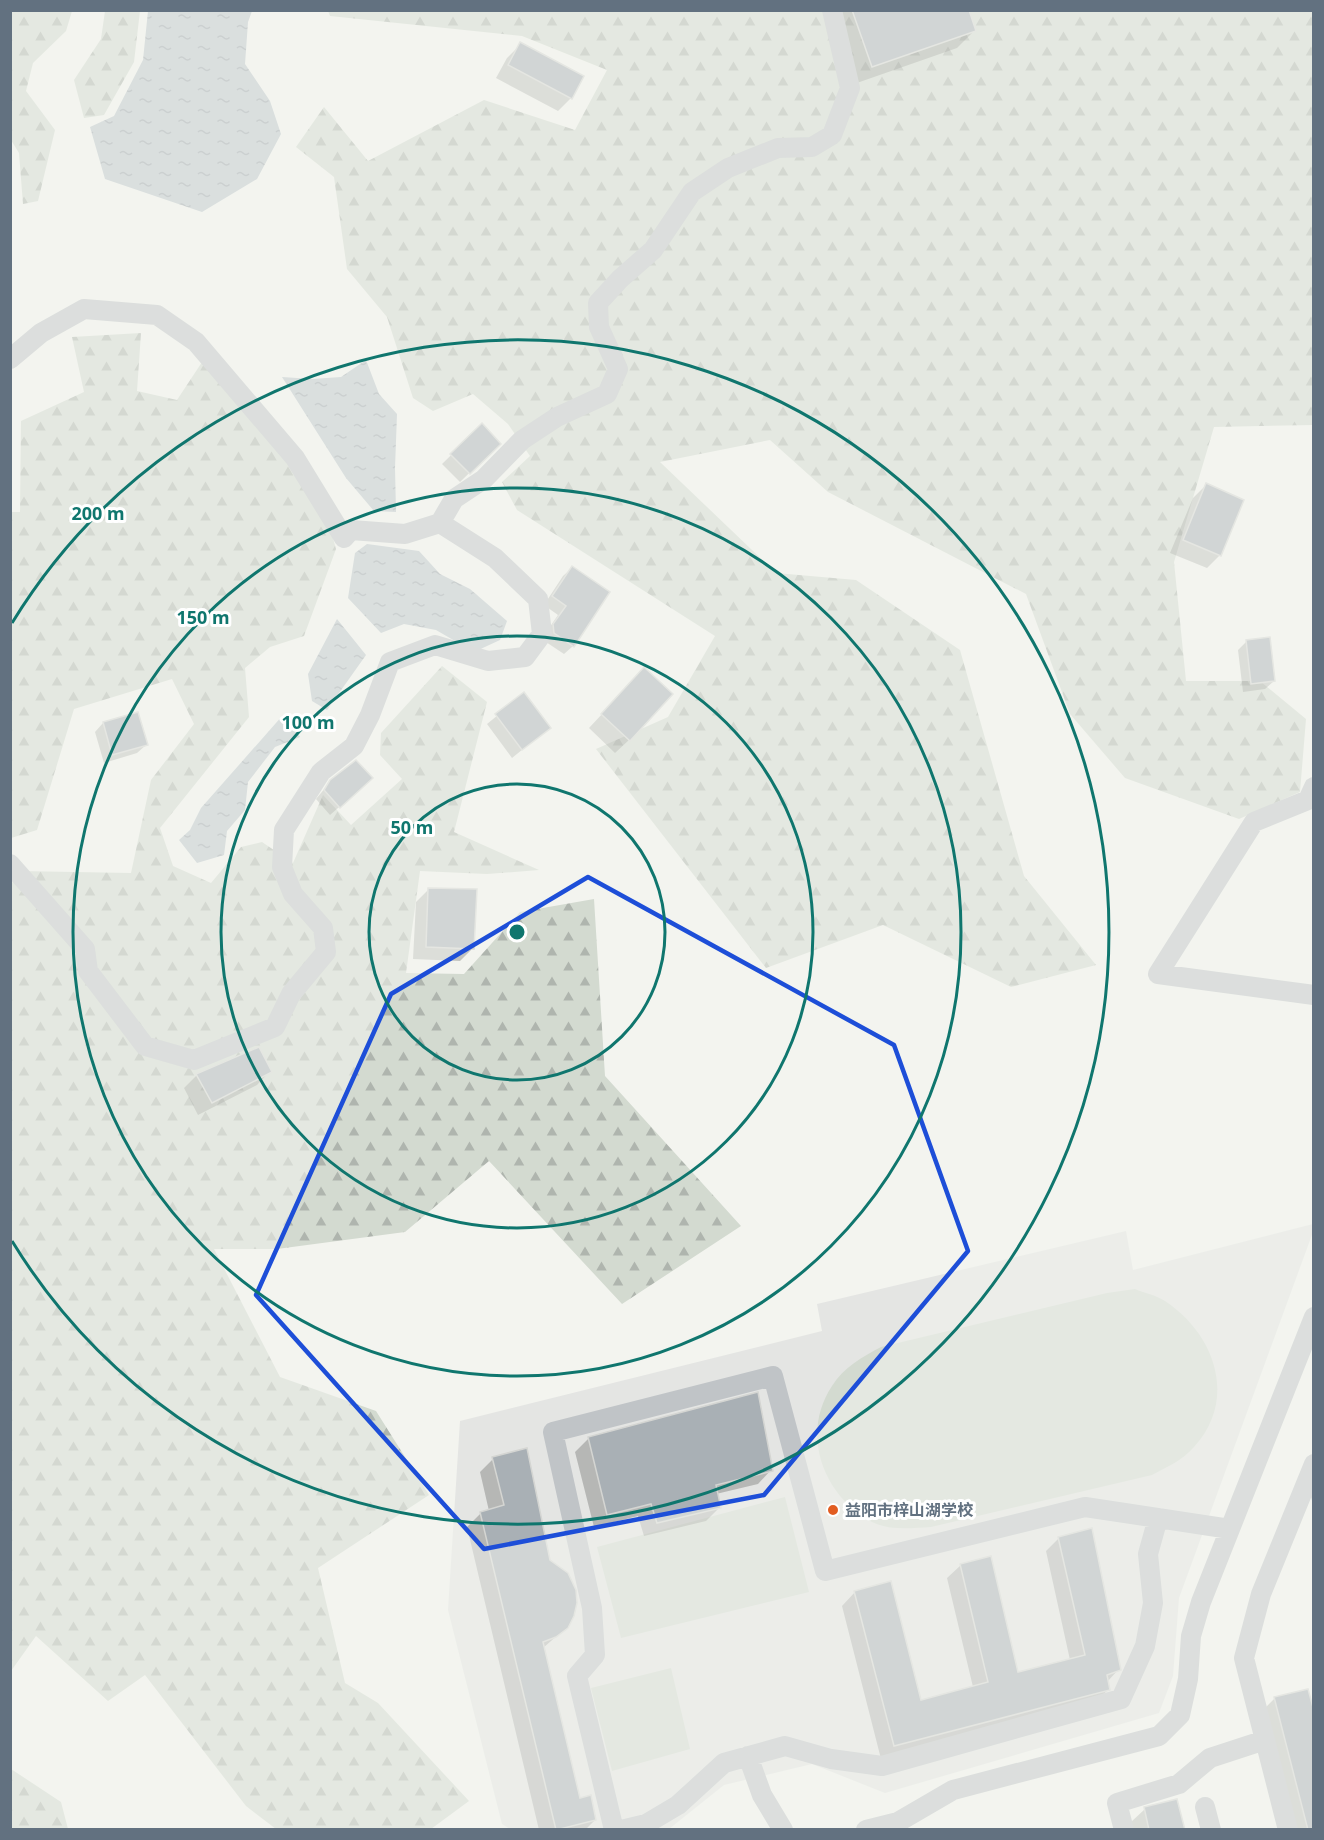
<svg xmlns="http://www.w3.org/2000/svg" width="1324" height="1840" viewBox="0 0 1324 1840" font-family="'Noto Sans','Noto Sans SC',sans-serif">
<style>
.built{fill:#e4e5e3}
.forest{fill:url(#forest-firs)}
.park{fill:#d3dad0}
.water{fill:url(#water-ripples)}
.shadow{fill:#0003}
.building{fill:#a9b0b5;stroke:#d4d5d2;stroke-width:1.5}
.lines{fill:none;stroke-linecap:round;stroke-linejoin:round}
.minor{stroke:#c0c4c7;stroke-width:20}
.marked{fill:none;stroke:#1d4ed8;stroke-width:4.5;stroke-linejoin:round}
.ring{fill:none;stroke:#0f766e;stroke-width:3}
.poi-dot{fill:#e25d21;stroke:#fff;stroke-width:2}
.labels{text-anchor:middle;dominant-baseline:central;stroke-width:6;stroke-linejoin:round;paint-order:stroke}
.poi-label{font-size:16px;font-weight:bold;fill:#627180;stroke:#fff;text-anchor:start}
.centre{fill:#0f766e;stroke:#fff;stroke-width:3}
.ring-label{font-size:18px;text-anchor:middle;font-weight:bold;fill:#0f766e;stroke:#fff;stroke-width:6;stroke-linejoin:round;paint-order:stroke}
</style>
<defs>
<pattern id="forest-firs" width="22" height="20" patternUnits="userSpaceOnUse" patternTransform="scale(1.5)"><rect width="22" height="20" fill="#d3dad0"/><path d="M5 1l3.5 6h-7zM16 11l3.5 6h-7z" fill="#afb5ae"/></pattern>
<pattern id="water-ripples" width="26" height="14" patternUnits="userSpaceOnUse" patternTransform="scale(1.5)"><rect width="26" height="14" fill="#bcc5cb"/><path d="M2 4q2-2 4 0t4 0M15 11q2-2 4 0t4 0" fill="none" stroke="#9ca4aa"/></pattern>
</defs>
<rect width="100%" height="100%" fill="#f3f4ef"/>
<path class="built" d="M 1313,1224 L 1313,1232 L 1179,1598 L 1173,1676 L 1159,1713 L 885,1793 L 812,1764 L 724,1785 L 669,1829 L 510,1829 L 502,1824 L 448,1610 L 460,1421 L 822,1331 L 817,1304 L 1126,1231 L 1133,1270 Z"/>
<path class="forest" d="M 11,11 L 72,11 L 66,31 L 33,63 L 26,91 L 55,130 L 38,201 L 23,204 L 19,153 L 11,140 Z
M 105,11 L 140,11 L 134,62 L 104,115 L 84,118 L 74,80 L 101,39 Z
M 328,11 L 1313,11 L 1313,425 L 1214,427 L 1174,562 L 1186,681 L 1260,681 L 1306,719 L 1300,792 L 1239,819 L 1125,778 L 1070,714 L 1026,594 L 828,492 L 770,440 L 660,462 L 776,573 L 856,580 L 960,650 L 1024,876 L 1096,965 L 1011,987 L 883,925 L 766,968 L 596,749 L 668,717 L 715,636 L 517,510 L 502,482 L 530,456 L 508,424 L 473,394 L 433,411 L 413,398 L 387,317 L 347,269 L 334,177 L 296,147 L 324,107 L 368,161 L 484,100 L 575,130 L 607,70 L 522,36 L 330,16 Z
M 141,333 L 137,391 L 177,400 L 210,350 L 317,480 L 336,549 L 304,636 L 270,647 L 245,668 L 249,717 L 160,828 L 173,866 L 211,883 L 241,847 L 262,842 L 293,863 L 323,795 L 351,825 L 402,779 L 380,755 L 381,733 L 442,666 L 487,702 L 454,832 L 539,870 L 487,874 L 420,871 L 406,973 L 464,974 L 520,912 L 594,899 L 605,1076 L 741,1226 L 622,1304 L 489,1161 L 405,1232 L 277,1249 L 214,1249 L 280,1377 L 376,1411 L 429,1495 L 318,1568 L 345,1683 L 378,1703 L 469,1801 L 431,1829 L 276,1829 L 246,1806 L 145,1675 L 108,1701 L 36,1636 L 11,1671 L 11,885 L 18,871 L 131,873 L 151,780 L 194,724 L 172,679 L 74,709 L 37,830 L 11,838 L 11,512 L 20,512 L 21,421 L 84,392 L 72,337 Z
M 11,1769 L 61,1802 L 68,1829 L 11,1829 Z"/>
<path class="park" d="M 1135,1289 C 1144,1293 1156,1295 1165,1301 C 1215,1334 1238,1399 1194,1447 C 1183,1460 1167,1467 1152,1475 L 931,1527 C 912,1528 890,1531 872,1522 C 823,1496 800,1434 832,1386 C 844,1367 862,1357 881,1347 L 1107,1293 Z
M 785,1497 L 809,1592 L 621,1638 L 597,1547 Z
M 671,1668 L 690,1749 L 612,1771 L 591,1688 Z"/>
<path class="water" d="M 148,11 L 252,11 L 248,22 L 245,64 L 270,101 L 281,134 L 257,179 L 202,212 L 105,179 L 90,127 L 114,116 L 143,60 Z
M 366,360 L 379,394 L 397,414 L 395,468 L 396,512 L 374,511 L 346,478 L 282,377 L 312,379 L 341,377 Z
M 367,544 L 419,551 L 440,574 L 470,589 L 507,621 L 500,640 L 474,652 L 436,630 L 404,624 L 381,633 L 348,598 L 355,553 Z
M 337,619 L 366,655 L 327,710 L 312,701 L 308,674 Z
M 283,715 L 300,737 L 275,747 L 248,782 L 245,810 L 227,831 L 224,855 L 197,863 L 179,840 L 190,830 L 201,808 Z"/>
<path class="shadow" d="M 828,10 L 968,10 L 975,30 L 957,48 L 854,84 Z
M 521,44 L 571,98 L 558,111 L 496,78 L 507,58 Z
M 482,425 L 499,444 L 460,482 L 442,464 Z
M 1206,485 L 1220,555 L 1207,568 L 1170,553 L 1193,498 Z
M 572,568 L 573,646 L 564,654 L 546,642 L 545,634 L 558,615 L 544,605 L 563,576 Z
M 1247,641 L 1274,681 L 1265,689 L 1243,692 L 1238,650 Z
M 631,683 L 629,740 L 615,753 L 589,728 Z
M 524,694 L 549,728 L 512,758 L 487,724 Z
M 103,723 L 146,745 L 137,753 L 104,763 L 95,732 Z
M 331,781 L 362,787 L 330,815 L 316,799 Z
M 429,889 L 473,948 L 460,961 L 413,959 L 416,902 Z
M 270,1071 L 257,1085 L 198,1115 L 184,1088 L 197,1075 Z
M 589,1438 L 771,1470 L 758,1484 L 716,1494 L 719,1508 L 706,1521 L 644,1536 L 638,1516 L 594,1527 L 575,1452 Z
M 493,1459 L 549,1561 L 567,1627 L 543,1648 L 579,1800 L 595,1820 L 585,1830 L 539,1830 L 467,1527 L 481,1513 L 489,1511 L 480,1472 Z
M 1314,1486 L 1314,1508 L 1309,1490 Z
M 1059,1538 L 1119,1669 L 1107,1682 L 1109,1689 L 1095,1702 L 881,1759 L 842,1606 L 855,1592 L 920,1702 L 973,1687 L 947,1578 L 961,1565 L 1017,1674 L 1070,1660 L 1046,1551 Z
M 1275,1698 L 1314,1830 L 1286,1830 L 1257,1716 Z
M 1145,1809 L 1183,1830 L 1133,1830 L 1131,1822 Z"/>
<path class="building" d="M 852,10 L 969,10 L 976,31 L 872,67 Z
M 520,42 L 584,76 L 572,99 L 508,65 Z
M 482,423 L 501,444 L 470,474 L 450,454 Z
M 1206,483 L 1244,500 L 1221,556 L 1183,540 Z
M 572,566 L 610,592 L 574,647 L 554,633 L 553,624 L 566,606 L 552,596 Z
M 1270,637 L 1275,681 L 1251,684 L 1246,640 Z
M 644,667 L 673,694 L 630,741 L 601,714 Z
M 524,692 L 551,728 L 522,750 L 495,714 Z
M 138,712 L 148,745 L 112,755 L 103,722 Z
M 356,760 L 373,778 L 340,808 L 324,790 L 330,780 Z
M 428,888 L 477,889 L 474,949 L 426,947 Z
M 259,1047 L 272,1072 L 212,1103 L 196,1074 Z
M 758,1392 L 773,1471 L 716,1485 L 721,1508 L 657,1523 L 651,1504 L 607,1515 L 588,1437 Z
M 527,1448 L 550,1560 L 568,1573 L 576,1590 L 577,1603 L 574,1616 L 568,1628 L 556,1637 L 543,1642 L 580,1798 L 591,1795 L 596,1820 L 556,1830 L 480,1512 L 504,1505 L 492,1457 Z
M 1092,1528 L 1121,1670 L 1107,1675 L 1110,1690 L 894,1746 L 854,1591 L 891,1581 L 921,1700 L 988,1682 L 960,1564 L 991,1556 L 1018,1672 L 1085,1655 L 1058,1537 Z
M 1308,1689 L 1314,1711 L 1314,1830 L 1308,1830 L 1274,1697 Z
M 1177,1799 L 1185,1830 L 1149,1830 L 1144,1807 Z"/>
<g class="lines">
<path class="minor" d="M 10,359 L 41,333 L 84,309 L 157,315 L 196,342 L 295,458 L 344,538 L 351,530 L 405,534 L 440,523 L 454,499 L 484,479 L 522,440 L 557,417 L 607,394 L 618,369 L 599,327 L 598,303 L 620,279 L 653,250 L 692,192 L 728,168 L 778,148 L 812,147 L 832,135 L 850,88 L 832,10
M 1314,787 L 1308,800 L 1254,822 L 1158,974 L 1314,995
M 10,864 L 85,949 L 88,971 L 145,1046 L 194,1060 L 275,1027 L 291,994 L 326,952 L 323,928 L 293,894 L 282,867 L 284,830 L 321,772 L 354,746 L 370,715 L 390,662 L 435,645 L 488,661 L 525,657 L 542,634 L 538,599 L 495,558 L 440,523
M 748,1756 L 762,1795 L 783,1830
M 1205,1807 L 1211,1830
M 614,1830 L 577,1676 L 595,1655 L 592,1608 L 553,1432 L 773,1376 L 825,1571 L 1085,1507 L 1230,1529
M 621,1830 L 646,1824 L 678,1805 L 724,1763 L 785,1746 L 831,1759 L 882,1766 L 1121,1699 L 1145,1646 L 1153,1603 L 1148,1554 L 1158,1518
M 866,1830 L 898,1822
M 894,1830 L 898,1822 L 953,1790 L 1159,1736 L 1180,1715 L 1188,1679 L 1191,1636 L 1201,1602 L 1314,1317
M 1124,1830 L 1117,1803 L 1179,1784 L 1210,1758 L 1265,1740
M 1288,1830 L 1244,1658 L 1261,1594 L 1314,1464"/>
</g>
<path d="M0 0H1324V1840H0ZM 588,877 L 894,1045 L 968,1251 L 764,1495 L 484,1549 L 256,1295 L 391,994 Z" fill="#f3f4ef" fill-opacity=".55" fill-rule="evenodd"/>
<path class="marked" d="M 588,877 L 894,1045 L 968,1251 L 764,1495 L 484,1549 L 256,1295 L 391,994 Z"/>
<g class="ring">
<circle cx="517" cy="932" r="148"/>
<circle cx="517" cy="932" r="296"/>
<circle cx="517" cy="932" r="444"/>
<path d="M12 623A592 592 0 1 1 12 1241"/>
</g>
<circle class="poi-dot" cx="833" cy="1510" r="6"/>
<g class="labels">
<g class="poi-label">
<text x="845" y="1510">益阳市梓山湖学校</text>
</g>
</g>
<circle cx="517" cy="932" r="9" class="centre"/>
<g class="ring-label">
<text x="98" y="520">200 m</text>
<text x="203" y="624">150 m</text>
<text x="308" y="729">100 m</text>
<text x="412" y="834">50 m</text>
</g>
<rect width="1324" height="1840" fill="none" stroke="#627180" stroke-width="24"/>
</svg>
